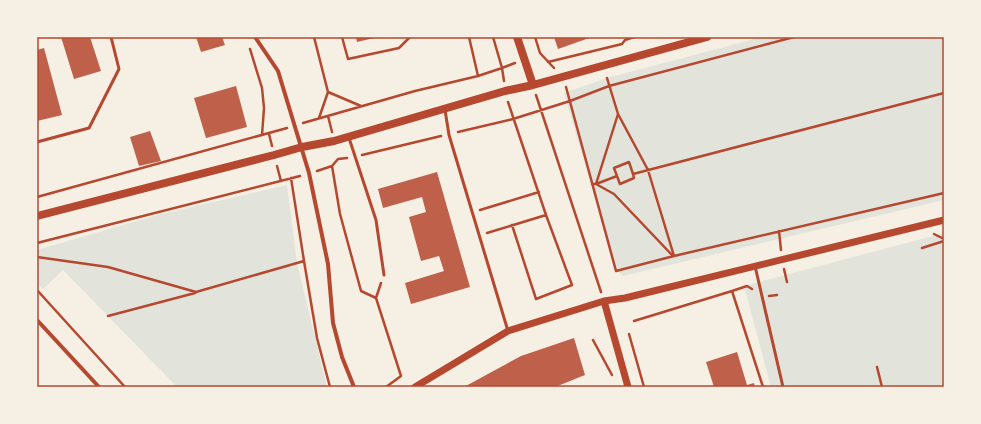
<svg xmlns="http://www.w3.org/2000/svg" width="981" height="424" viewBox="0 0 981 424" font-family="'Roboto Condensed',sans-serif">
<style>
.green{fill:#e2e4dc}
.building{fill:#bf614a}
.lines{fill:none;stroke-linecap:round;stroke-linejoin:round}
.path{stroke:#b5482f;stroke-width:2.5}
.service{stroke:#b5482f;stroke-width:3}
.minor{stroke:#b5482f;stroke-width:4}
.tertiary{stroke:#b5482f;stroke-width:7}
.secondary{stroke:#b5482f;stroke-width:8}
.neatline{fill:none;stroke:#b5482f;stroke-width:1.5}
</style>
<rect width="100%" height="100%" fill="#f6efe4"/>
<path class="green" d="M 762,37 L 944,37 L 944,200 L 623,276 L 616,270 L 564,93 L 607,78 Z
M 287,185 L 297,263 L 327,387 L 177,387 L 63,270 L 43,289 L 37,282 L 37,250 L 161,214 Z
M 944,233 L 944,387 L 771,387 L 744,286 Z"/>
<path class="building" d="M 61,37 L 90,37 L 101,71 L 74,79 Z
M 196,37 L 222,37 L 225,45 L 201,52 Z
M 356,37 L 374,37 L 374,38 L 357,42 Z
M 554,37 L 592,37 L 558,49 Z
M 44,48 L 62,115 L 37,121 L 37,50 Z
M 236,86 L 247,127 L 206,138 L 194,98 Z
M 150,131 L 161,161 L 139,166 L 130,137 Z
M 437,172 L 470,287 L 411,304 L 405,283 L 444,271 L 439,256 L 421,261 L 409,217 L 426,212 L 422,197 L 383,208 L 378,189 Z
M 574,338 L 585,375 L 555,387 L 464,387 L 521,356 Z
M 737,352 L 747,385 L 754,383 L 755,387 L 714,387 L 706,362 Z"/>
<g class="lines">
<path class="path" d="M 314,37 L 328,92 L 361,106
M 342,37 L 348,59 L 399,48 L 410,37
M 469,37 L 478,76
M 493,37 L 502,68 L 515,63
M 535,37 L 540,53 L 554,68
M 250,49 L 262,88 L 264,108 L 262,135
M 548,62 L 622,44 L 625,40 L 634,37
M 607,78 L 618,114 L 648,170 L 674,256
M 566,87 L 616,271 L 674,256 L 944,193
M 536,95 L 601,292
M 508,102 L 546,215 L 572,285 L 536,299 L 512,225
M 618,114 L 596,184 L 614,194 L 673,256
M 328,116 L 332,132
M 319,118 L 328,92
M 303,123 L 415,91 L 478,76 L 502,68 L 504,81
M 458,132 L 513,119 L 570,101 L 609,86 L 794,37
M 269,134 L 272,146
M 362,155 L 441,136
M 277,166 L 281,181
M 332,166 L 340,214 L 361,291 L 376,298
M 317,171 L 332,166 L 338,159 L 347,158
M 617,176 L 620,184 L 634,178 L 633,174
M 592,184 L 596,184 L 617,176 L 614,168 L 629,162 L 633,174 L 944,93
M 37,197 L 287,128
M 480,210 L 539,192
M 779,231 L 781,250
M 487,233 L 546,215
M 934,234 L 944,239
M 37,243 L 300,176
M 922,248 L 944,241
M 37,257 L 108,267 L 196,292 L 304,261 L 291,178
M 304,261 L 317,338 L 330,387
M 784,269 L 787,282
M 381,283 L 376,298 L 401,376 L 386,387
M 752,289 L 747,286 L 732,291 L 763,387
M 37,290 L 125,387
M 769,296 L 777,295
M 108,316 L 195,293
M 634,321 L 732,291
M 629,334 L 644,387
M 593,340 L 612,375
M 877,367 L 882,387"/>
<path class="service" d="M 445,110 L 449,135 L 508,331
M 349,138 L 376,220 L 384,275
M 37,142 L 89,128 L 119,69 L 111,37
M 755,266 L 783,387"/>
<path class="minor" d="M 255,37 L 278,71 L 309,173 L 328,264 L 333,323 L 342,357 L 354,387
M 37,320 L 99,387"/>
<path class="tertiary" d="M 604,301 L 628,387
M 415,387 L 508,331 L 604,301 L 625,298 L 944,220"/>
<path class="secondary" d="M 517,37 L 533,85
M 37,216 L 274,155 L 302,147 L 334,141 L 505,91 L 533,85 L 707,37"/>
</g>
<rect width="981" height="424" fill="none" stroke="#f6efe4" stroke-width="76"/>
<rect x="38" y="38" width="905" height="348" class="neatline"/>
</svg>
